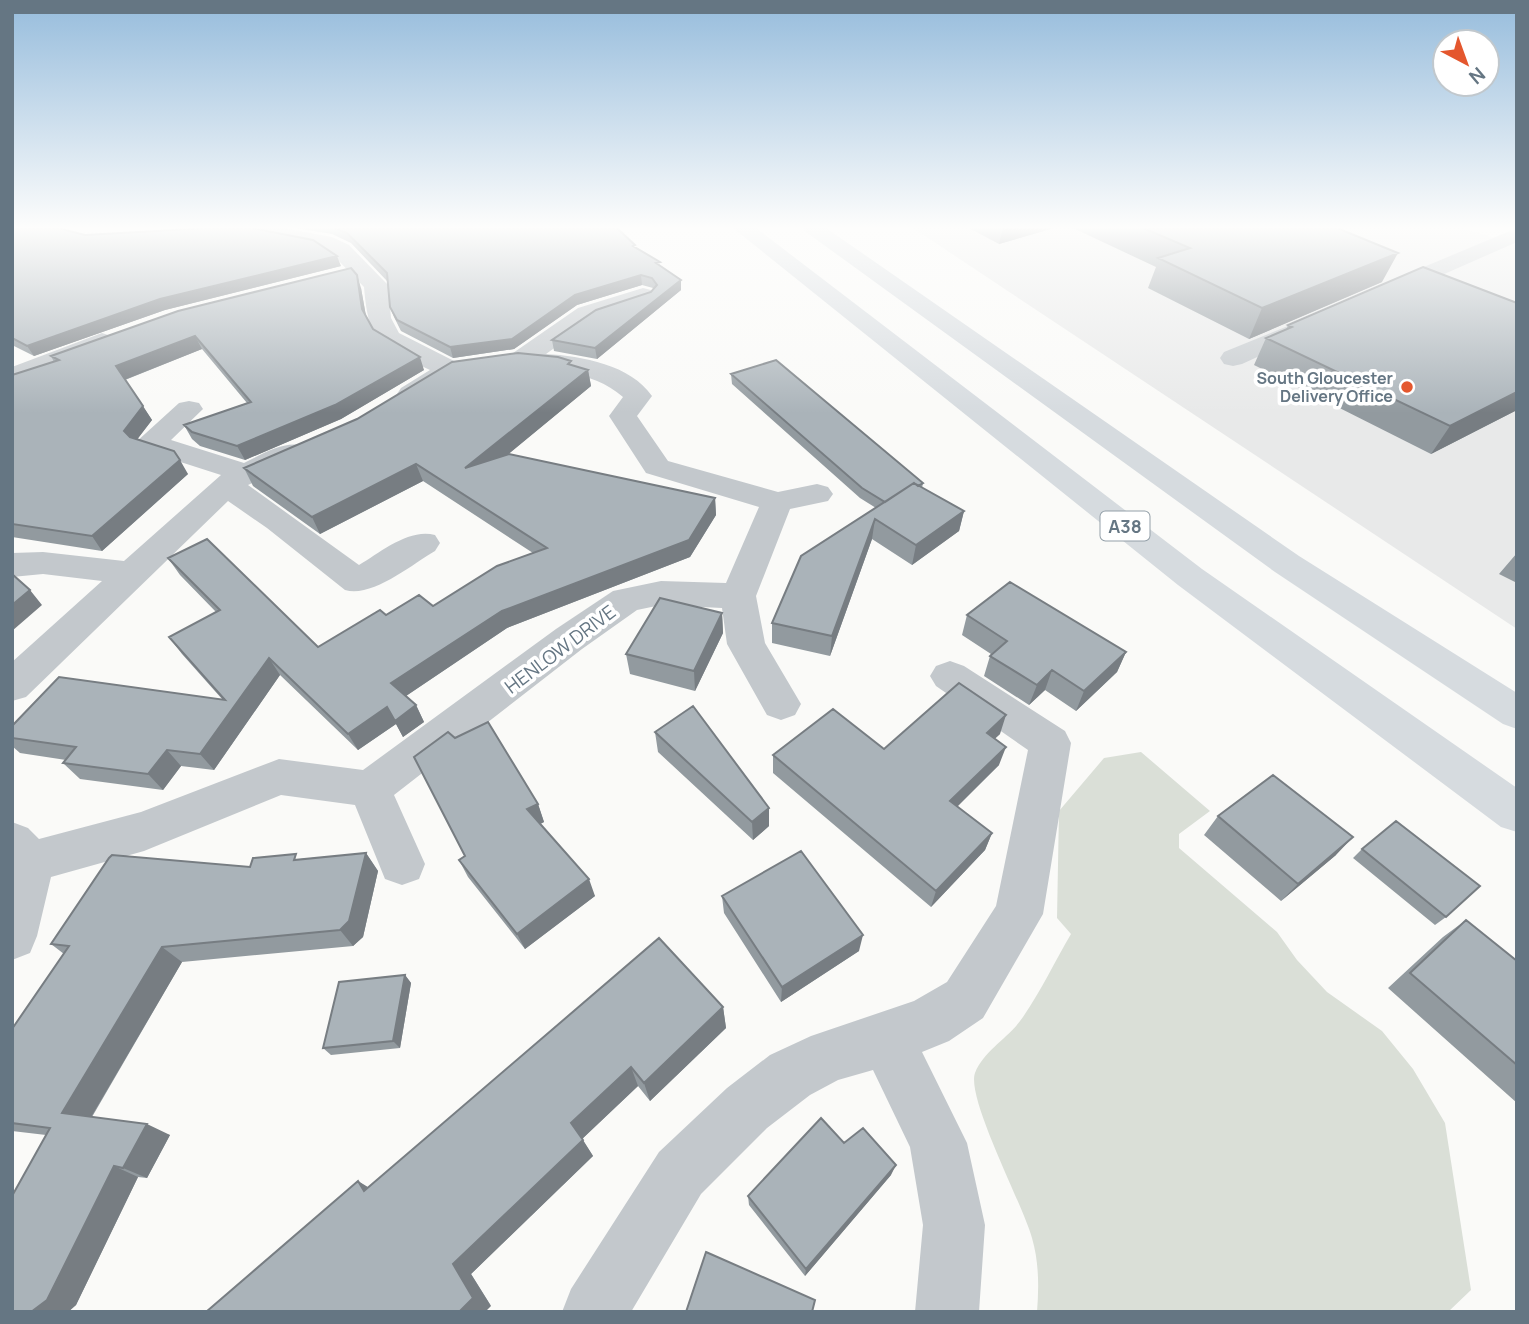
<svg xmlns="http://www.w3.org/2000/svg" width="1529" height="1324" viewBox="0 0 1529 1324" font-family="Manrope,sans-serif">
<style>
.built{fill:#e8e9e9}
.green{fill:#dadfd7}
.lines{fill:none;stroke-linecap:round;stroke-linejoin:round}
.street{fill:#c3c8cc;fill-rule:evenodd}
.highway{fill:#d6dbdf;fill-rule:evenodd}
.wall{fill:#929a9f}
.shaded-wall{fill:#777d82}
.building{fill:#aab3b9;stroke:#777d82;stroke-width:2}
.poi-dot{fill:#e4572e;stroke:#fff;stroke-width:2.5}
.labels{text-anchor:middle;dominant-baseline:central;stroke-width:7;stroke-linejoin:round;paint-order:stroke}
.far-poi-label{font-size:16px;font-weight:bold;fill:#657683;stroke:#fff;text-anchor:end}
.shield{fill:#fff;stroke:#939fa8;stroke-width:2}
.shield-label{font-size:18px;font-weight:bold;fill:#657683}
.street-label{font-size:19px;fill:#657683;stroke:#fff}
</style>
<rect width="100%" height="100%" fill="#fafaf8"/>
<path class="built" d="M 913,228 L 1461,228 L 1517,244 L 1517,629 Z"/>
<path class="green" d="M 1141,752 L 1210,811 L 1179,834 L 1179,848 L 1277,932 L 1297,960 L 1327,992 L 1382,1031 L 1413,1069 L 1445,1123 L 1471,1290 L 1448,1312 L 1037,1312 C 1039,1287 1039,1262 1032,1238 C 1023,1205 966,1098 975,1073 C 984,1050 1009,1038 1023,1017 C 1041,991 1055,961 1071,934 L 1057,918 L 1059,811 L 1104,758 Z"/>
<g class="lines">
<path class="street" d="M 242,228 L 283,228 L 332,237 L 349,245 L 388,285 L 391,318 L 399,333 L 458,363 L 462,369 L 458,375 C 441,386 423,405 401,400 L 397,394 L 401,388 L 430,370 C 380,344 369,346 364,287 L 333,255 L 318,247 L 245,232 Z
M 1517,228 L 1517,242 L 1392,297 L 1376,297 L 1372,292 L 1376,287 Z
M 643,288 L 651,290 L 655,295 L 651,300 L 596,318 L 546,354 C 582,356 631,365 652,396 L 637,416 L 668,461 L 778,492 L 817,484 L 828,487 L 833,494 L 828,501 L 790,509 L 756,596 L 765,643 L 801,704 L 795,715 L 781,720 L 767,715 L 727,644 L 722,608 L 661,605 L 637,610 L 582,649 L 394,795 L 425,864 L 419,879 L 402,885 L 385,879 L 355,805 L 281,795 L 144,851 L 51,877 L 37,936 L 30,953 L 12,960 L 12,822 L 28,828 L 39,839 L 141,812 L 279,759 L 363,770 L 556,629 L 613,591 L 661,581 L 726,583 L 759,507 L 646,473 L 609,416 L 623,397 C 590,368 551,374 513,365 L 509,359 L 513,353 L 578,308 Z
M 1310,317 L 1319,319 L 1322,324 L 1319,329 L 1242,364 L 1233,366 L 1224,364 L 1220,358 L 1224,352 Z
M 102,333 L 111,336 L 115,341 L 111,346 L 12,384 L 12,367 Z
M 189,401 L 199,403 L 203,409 L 171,440 L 244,463 C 263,454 284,440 305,446 L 309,452 L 305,458 L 248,485 L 359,565 C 381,552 409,528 435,535 L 440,543 L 435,551 C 411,565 372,598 345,590 L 267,528 L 228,501 L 26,697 L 12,701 L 12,662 L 102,581 L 43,574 L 12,577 L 12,553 L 43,552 L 124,561 L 221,475 L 140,449 L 135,443 L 179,403 Z
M 950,661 L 964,666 L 1065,731 L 1071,743 L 1043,914 L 983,1018 L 949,1041 L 922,1052 L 967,1143 L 985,1225 L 979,1312 L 915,1312 L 923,1225 L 910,1147 L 873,1070 L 838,1080 L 810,1095 L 767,1128 L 701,1194 L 631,1312 L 562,1312 L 571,1289 L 659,1152 L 727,1088 L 770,1055 L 811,1036 L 914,1001 L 947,982 L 996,906 L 1028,750 L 936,686 L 930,676 L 936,666 Z"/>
<path class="highway" d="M 733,228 L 756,228 L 1202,569 L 1517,788 L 1517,832 L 1501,827 L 1178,585 Z
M 803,228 L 826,228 L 1299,556 L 1517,693 L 1517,729 L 1503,724 L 1275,572 L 806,232 Z"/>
</g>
<path class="wall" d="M 12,228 L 85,235 L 341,266 L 165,310 L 34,356 L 12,345 Z
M 296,228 L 617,228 L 635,248 L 681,280 L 681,290 L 597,359 L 554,351 L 552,340 L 651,292 L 653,288 L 642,285 L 577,305 L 514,349 L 453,358 L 401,331 L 394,317 L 390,307 L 387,281 L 351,243 L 332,234 Z
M 969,228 L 1054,228 L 999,244 Z
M 1073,228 L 1337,228 L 1382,282 L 1249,339 L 1148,288 L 1156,267 Z
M 361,288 L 366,316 L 373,329 L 424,370 L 341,419 L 245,460 L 200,446 L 192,439 L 184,425 L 247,403 L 202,349 L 125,380 L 152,420 L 137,439 L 188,474 L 102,551 L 12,537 L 12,375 L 54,362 L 51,356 Z
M 1288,325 L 1517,410 L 1431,454 L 1254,365 L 1266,338 L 1286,330 Z
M 572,365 L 588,370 L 591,386 L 508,454 L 715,498 L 716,515 L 690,557 L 507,628 L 406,696 L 416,705 L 424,722 L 403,737 L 396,724 L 358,750 L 280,675 L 214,770 L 181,766 L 163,790 L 80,779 L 63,763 L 66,760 L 20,753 L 12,746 L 12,726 L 222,699 L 182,654 L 169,637 L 216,612 L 180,575 L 168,558 L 318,647 L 386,615 L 433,606 L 533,553 L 423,481 L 320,534 L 253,486 L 244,468 Z
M 731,374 L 923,483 L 922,488 L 964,511 L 959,531 L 912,565 L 872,539 L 830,656 L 772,643 L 772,623 L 876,508 L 860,498 L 732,384 Z
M 1517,553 L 1517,583 L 1499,574 Z
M 722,613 L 723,633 L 695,691 L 630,674 L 626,654 Z
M 967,615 L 1126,652 L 1117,672 L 1076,711 L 1045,690 L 1029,705 L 984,676 L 990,656 L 991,654 L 962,635 Z
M 655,732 L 769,826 L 753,840 L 658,752 Z
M 1000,734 L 994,739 L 999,765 L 957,806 L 992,833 L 985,850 L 931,907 L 773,773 L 773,755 L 884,749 Z
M 538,804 L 544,822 L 540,824 L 595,896 L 525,949 L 468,877 L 459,860 Z
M 1218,816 L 1336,855 L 1281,901 L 1204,835 Z
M 1362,849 L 1446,917 L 1435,925 L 1353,858 Z
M 366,853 L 378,871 L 363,937 L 353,946 L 182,962 L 92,1117 L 170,1135 L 147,1178 L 138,1177 L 76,1305 L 68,1312 L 12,1312 L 46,1135 L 12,1131 L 12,1029 L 64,954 L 51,944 L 250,867 L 300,859 Z
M 722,896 L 859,951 L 781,1002 L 724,913 Z
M 1466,920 L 1517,961 L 1517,1103 L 1388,988 L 1443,937 Z
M 405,975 L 411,983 L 400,1048 L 331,1055 L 323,1048 Z
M 723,1007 L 726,1028 L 650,1101 L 638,1086 L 582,1139 L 593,1156 L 471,1274 L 491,1306 L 358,1181 L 368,1188 Z
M 891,1175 L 805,1276 L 749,1205 L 748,1196 Z"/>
<path class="shaded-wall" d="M 1003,228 L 1054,228 L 999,244 Z
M 1398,253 L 1382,282 L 1249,339 L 1262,308 Z
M 337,256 L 341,266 L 165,310 L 34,356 L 27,346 L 160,299 Z
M 357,275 L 361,288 L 367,322 L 362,309 Z
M 641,275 L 642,285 L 577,305 L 514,349 L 453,358 L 450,347 L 575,295 Z
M 681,280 L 681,290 L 597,359 L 595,348 Z
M 195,336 L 202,349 L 124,380 L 116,366 Z
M 420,357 L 424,370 L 341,419 L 245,460 L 237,446 Z
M 588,370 L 591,386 L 471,485 L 465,468 Z
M 1517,392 L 1517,410 L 1431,454 L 1450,426 Z
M 143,406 L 152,420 L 133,445 L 124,431 Z
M 180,460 L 188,474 L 102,551 L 92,536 Z
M 416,464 L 423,481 L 320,534 L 312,517 Z
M 715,498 L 716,515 L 690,557 L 507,628 L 400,700 L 391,683 L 502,611 Z
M 964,511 L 959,531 L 912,565 L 916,545 Z
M 875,519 L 872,539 L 830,656 L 832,636 Z
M 30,590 L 42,605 L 12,631 L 12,605 Z
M 722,613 L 723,633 L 695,691 L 694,671 Z
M 1126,652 L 1117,672 L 1076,711 L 1084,691 Z
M 269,658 L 280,675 L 214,770 L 200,754 Z
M 1052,670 L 1045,690 L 1029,705 L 1037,685 Z
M 416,705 L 424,722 L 403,737 L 396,724 L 358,750 L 348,734 L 387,707 Z
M 1006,715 L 1000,734 L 981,752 L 987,733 Z
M 1006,747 L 999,765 L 945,819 L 950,801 Z
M 167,750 L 181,766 L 163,790 L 148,774 Z
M 538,804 L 544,822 L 534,827 L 527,809 Z
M 769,808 L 769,826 L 753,840 L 752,822 Z
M 992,833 L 985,850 L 931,907 L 936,891 Z
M 1353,837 L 1336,855 L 1281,901 L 1298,884 Z
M 366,853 L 378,871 L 363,937 L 353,946 L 340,930 Z
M 589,879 L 595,896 L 525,949 L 517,934 Z
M 863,935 L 859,951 L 781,1002 L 782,987 Z
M 162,947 L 182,962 L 87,1124 L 62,1113 Z
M 405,975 L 411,983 L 400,1048 L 393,1041 Z
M 723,1007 L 726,1028 L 650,1101 L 644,1083 Z
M 631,1067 L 638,1086 L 581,1140 L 571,1123 Z
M 147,1124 L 170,1135 L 147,1178 L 123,1168 Z
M 583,1140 L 593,1156 L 471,1274 L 491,1306 L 485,1312 L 459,1312 L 453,1264 Z
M 896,1165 L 891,1175 L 805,1276 L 806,1269 Z
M 114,1166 L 138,1177 L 76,1305 L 68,1312 L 31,1312 Z
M 358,1181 L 381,1195 L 364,1191 Z"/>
<path class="building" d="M 12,228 L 58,228 L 85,235 L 209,228 L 251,228 L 313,240 L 337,256 L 160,299 L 27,346 L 12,338 Z
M 335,228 L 617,228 L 635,245 L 633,246 L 660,262 L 656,263 L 681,280 L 595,348 L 552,340 L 596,310 L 651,292 L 657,285 L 652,278 L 641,275 L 575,295 L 512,339 L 450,347 L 397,320 L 390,307 L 387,273 L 347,233 Z
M 1143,228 L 1337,228 L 1398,253 L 1262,308 L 1158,258 L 1190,248 Z
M 1423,267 L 1517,303 L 1517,392 L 1450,426 L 1266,338 L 1292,327 L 1288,325 Z
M 351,268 L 357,275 L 362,309 L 373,329 L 420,357 L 335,405 L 237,446 L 192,432 L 184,425 L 251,402 L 195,336 L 116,366 L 143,406 L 124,431 L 130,437 L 174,451 L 180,460 L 92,536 L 12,524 L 12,375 L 59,360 L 51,356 L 178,311 Z
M 518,353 L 558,357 L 571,361 L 568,364 L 588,370 L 465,468 L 509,454 L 715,498 L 689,540 L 502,611 L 391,683 L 416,705 L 395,721 L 387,707 L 348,734 L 269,658 L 200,754 L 167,750 L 148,774 L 63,763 L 76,747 L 12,738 L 12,726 L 59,677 L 225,700 L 169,637 L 220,610 L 168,558 L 207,539 L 318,647 L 380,610 L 386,615 L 419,595 L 433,606 L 497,566 L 547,548 L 416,464 L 312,517 L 244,468 L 357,419 L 452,362 Z
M 776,360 L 923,483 L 918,486 L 914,483 L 885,502 L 862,488 L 731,374 Z
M 914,483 L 964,511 L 916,545 L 875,519 L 832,636 L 772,623 L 801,556 Z
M 12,574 L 30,590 L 12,605 Z
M 1010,582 L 1126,652 L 1084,691 L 1052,670 L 1037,685 L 990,656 L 1007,641 L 967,615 Z
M 660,598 L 722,613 L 694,671 L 626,654 Z
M 959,683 L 1006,715 L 987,733 L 1006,747 L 950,801 L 992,833 L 936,891 L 773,755 L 833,709 L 884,749 Z
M 693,706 L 769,808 L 752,822 L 655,732 Z
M 488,722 L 538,804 L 527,809 L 589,879 L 517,934 L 459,860 L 465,856 L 414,757 L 448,732 L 455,738 Z
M 1273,775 L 1353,837 L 1298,884 L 1218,816 Z
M 1396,821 L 1480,886 L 1446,917 L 1362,849 Z
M 801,851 L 863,935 L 782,987 L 722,896 Z
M 366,853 L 349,921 L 340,930 L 162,947 L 62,1113 L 147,1124 L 123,1168 L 114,1166 L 47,1300 L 31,1312 L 12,1312 L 12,1196 L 50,1128 L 12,1123 L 12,1029 L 69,946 L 51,944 L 109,858 L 112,855 L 250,867 L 253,858 L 296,854 L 294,860 Z
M 1466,920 L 1517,961 L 1517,1065 L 1410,973 Z
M 659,938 L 723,1007 L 644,1083 L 631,1067 L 571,1123 L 583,1140 L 453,1264 L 473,1298 L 459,1312 L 206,1312 L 358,1181 L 364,1191 Z
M 405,975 L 393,1041 L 323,1048 L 339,982 Z
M 821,1118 L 844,1143 L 863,1128 L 896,1165 L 806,1269 L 748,1196 Z
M 706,1252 L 815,1300 L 812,1312 L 686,1312 Z"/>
<linearGradient id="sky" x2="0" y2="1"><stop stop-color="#96bcdc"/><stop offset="0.55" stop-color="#fdfdfc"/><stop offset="1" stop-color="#fdfdfc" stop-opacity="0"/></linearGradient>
<rect width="1529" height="413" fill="url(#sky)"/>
<circle class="poi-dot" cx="1407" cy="387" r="7"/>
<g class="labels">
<g class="far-poi-label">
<text x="1393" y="378">South Gloucester<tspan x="1393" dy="18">Delivery Office</tspan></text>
</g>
<rect class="shield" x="1100.5" y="511.5" width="49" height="29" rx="5"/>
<g class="shield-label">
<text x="1125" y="526">A38</text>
</g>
<g class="street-label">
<text transform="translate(560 649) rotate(-37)">HENLOW DRIVE</text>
</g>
</g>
<rect width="1529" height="1324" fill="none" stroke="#657683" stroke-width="28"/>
<g transform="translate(1466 63) rotate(139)"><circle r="33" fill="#ffffff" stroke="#c1c8cd" stroke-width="2"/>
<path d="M0-5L12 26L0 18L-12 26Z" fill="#e4572e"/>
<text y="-10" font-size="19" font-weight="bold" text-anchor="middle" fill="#657683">N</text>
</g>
</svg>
